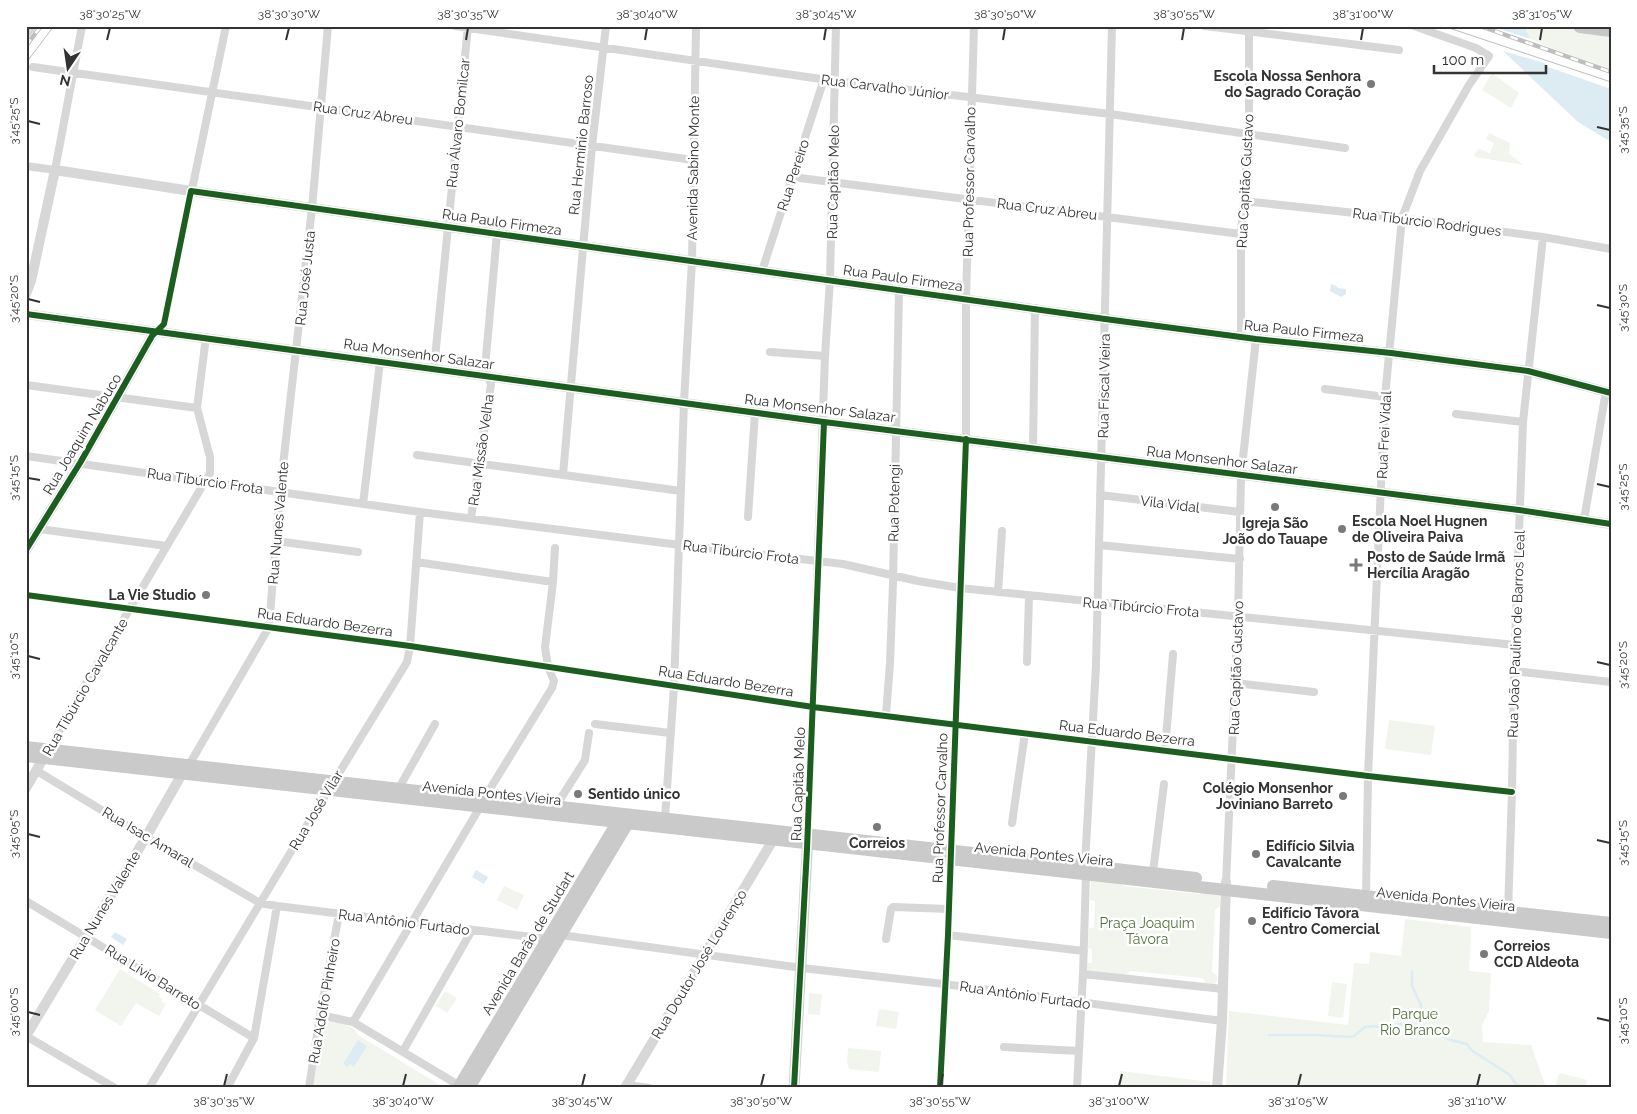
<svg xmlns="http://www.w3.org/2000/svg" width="1637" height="1114" viewBox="0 0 1637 1114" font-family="Raleway,sans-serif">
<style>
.green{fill:#f1f5ed}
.water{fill:#ddebf3}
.pier{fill:#fff}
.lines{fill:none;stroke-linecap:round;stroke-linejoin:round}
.stream{stroke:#ddebf3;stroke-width:2.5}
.minor{stroke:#d7d7d7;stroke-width:8}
.tertiary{stroke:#d7d7d7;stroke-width:10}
.secondary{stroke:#d0d0d0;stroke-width:11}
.primary{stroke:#cacaca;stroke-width:12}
.trunk{stroke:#c7c7c7;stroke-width:14}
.tram{stroke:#bebebe;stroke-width:1}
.rail-casing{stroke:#bebebe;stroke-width:4.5}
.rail{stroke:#fff;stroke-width:2.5;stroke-dasharray:8;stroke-linecap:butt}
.cycleway-casing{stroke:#fff;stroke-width:9}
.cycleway{stroke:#1b5e20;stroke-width:6}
.ticks{fill:none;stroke:#333;stroke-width:2}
.poi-dot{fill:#7a7a7a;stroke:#fff;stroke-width:2}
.labels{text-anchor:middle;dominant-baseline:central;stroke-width:5;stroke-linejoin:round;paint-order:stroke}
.poi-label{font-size:14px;font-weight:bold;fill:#333;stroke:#fff;text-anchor:start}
.street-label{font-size:14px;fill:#333;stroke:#fff}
.park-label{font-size:14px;fill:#56703f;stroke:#fff}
.neatline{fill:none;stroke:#333;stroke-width:2}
.ticks-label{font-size:12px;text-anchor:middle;fill:#333}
</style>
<rect width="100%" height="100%" fill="#fff"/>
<path class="green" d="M 1525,26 L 1567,26 L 1579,31 L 1611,34 L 1611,70 L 1543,45 L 1542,43 L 1530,39 Z
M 1492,73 L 1519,93 L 1511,108 L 1482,90 Z
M 1489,133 L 1510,143 L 1509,154 L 1524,165 L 1475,157 L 1474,154 L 1479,149 L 1490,153 L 1494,143 L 1486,139 Z
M 1389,720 L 1435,726 L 1431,755 L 1385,749 Z
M 1091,879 L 1121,882 L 1123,886 L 1199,894 L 1202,891 L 1219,893 L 1220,906 L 1215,910 L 1212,972 L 1217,976 L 1217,981 L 1214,984 L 1205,983 L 1203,978 L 1130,971 L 1126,975 L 1089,971 L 1087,968 L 1088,963 L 1092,963 L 1092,949 L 1088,948 L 1089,928 L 1094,928 L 1095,901 L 1090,900 Z
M 504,886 L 524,895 L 517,910 L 497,900 Z
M 1405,919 L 1471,927 L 1469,971 L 1491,973 L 1489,1011 L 1482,1025 L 1483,1042 L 1531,1045 L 1546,1088 L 1226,1088 L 1229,1011 L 1348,1025 L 1354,963 L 1369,964 L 1370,952 L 1401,956 Z
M 120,969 L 160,994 L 159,997 L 163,999 L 161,1001 L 166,1004 L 159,1016 L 136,1003 L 121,1026 L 95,1010 Z
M 1332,982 L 1347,984 L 1343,1018 L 1328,1016 Z
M 445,991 L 457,998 L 447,1013 L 436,1006 Z
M 809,993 L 822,994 L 820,1015 L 808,1014 Z
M 879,1009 L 899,1012 L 896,1029 L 876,1026 Z
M 337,1020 L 354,1029 L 358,1035 L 445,1088 L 313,1088 L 324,1023 Z
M 848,1048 L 881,1051 L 879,1072 L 849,1069 L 847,1062 Z
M 1120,1071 L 1211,1082 L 1210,1088 L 1118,1088 Z
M 1559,1073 L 1587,1080 L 1585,1088 L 1555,1088 Z"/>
<path class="water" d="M 1491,26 L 1525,26 L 1530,39 L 1548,67 L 1611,89 L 1611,142 L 1578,122 L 1503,51 Z
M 1331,284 L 1336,286 L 1338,288 L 1346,289 L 1346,294 L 1341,297 L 1330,291 Z
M 476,870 L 488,877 L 484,884 L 472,877 Z
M 115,932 L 127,939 L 123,945 L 111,937 Z
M 358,1040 L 367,1046 L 354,1067 L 350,1064 L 348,1067 L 343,1064 Z"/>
<path class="pier" d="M 1490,26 L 1534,40 L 1551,65 L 1500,50 Z"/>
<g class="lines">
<path class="stream" d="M 1412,971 L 1412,986 L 1421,1005 L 1422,1026
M 1269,1035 L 1316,1035 L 1349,1037 L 1354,1036 L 1365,1027 L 1375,1026 L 1385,1029 L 1391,1029 L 1395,1025 L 1408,1023 L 1425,1027 L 1438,1027 L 1443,1031 L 1444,1037 L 1450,1040 L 1467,1044 L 1471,1050 L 1510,1075 L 1515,1083 L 1523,1088"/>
<path class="minor" d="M 455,26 L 835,81 L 1110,114 L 1345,148
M 1205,26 L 1399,50
M 26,35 L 33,26
M 33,67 L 693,160
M 26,166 L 55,170 L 82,26
M 792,177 L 1241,234
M 1243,201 L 1402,218 L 1543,237 L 1611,249
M 762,271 L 824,79
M 158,331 L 164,324 L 226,26
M 1241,337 L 1241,234 L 1249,134 L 1249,32 L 1251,26
M 770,352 L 825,356
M 434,368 L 468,26
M 26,385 L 197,408
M 1325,389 L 1385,397
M 1456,414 L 1523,422
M 1033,448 L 1035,308
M 417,455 L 681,491
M 26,456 L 420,512 L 680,545 L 843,564 L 918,581 L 960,588 L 1515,645
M 563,475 L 592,146 L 606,26
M 1100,495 L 1240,512
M 363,504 L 380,362
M 748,517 L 755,412
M 471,518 L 491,384 L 485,368 L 497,234
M 1584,520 L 1606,391
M 39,529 L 167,546
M 276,541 L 358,552
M 1099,545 L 1240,559
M 416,562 L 553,582
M 998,592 L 1002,531
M 26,595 L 410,646 L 813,707 L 1368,776 L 1512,792
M 1027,662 L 1029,596
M 1514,671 L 1611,682
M 1235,683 L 1314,692
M 886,715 L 890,663 L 893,583 L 899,290
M 595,724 L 670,733
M 49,749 L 96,666 L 210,473 L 210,457 L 197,408 L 206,337
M 1165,750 L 1173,654
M 189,765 L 269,627 L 280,492 L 312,208 L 328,26
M 37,771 L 146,837 L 260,903 L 277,906 L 548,939
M 399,788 L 435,724
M 485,797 L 552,688 L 554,681 L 548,667 L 545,647 L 553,582 L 555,548
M 556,806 L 585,760 L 589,733
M 665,818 L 674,686 L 684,402 L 692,261 L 696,26
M 1012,823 L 1025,733
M 808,834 L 825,356 L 830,280 L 836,26
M 1085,865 L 1096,665 L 1112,26
M 1153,872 L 1164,784
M 1226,882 L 1238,616 L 1241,476 L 1256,339
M 1366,896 L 1368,776 L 1385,397 L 1402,218 L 1420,171 L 1469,85 L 1489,56 L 1476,48 L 1414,26
M 26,901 L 254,1038
M 1508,912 L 1512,792 L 1514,671 L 1523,422 L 1543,237
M 561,935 L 802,968 L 944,984 L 1222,1021
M 948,935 L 1084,951
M 886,939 L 891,909 L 893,907 L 949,909
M 1083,974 L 1223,989
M 320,1015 L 353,1022 L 460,1086
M 353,1022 L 480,807
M 26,1036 L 115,1088
M 1004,1047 L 1079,1051
M 403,1051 L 472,930
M 627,1085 L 650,1088
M 149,1088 L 301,835 L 407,662 L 410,646 L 420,512
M 227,1088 L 254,1038 L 277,906
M 309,1088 L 320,1015 L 339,914
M 940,1088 L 948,935 L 966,439 L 966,299 L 974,26
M 1077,1088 L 1083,974 L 1086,874"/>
<path class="tertiary" d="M 26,294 L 31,281 L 55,170 L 191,191 L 1105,319 L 1256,339 L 1391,353 L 1528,371 L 1611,393
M 26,314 L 824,422 L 1519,510 L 1611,524
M 26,550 L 80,463 L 152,336 L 158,331
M 26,788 L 47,752
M 26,1036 L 146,837 L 182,774
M 625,1088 L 773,840
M 1217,1088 L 1222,1021 L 1226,882"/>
<path class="secondary" d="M 794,1088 L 808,835"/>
<path class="primary" d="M 26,747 L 1196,878
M 26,756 L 1611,933
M 1273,886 L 1611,923
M 458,1088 L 621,816
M 469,1088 L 628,823"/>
<path class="trunk" d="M 1580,26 L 1611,30"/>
<path class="tram" d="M 1443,26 L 1611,82
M 26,63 L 54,26"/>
<g class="rail-casing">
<path id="rail" d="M 1480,26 L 1611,72
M 26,46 L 41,26"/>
</g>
<use href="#rail" class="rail"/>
<g class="cycleway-casing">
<path id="cycleway" d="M 26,314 L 824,422 L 1519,510 L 1611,524
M 26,550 L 80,463 L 152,336 L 164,324 L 191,191 L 1105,319 L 1256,339 L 1391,353 L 1528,371 L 1611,393
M 26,595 L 410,646 L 813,707 L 1368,776 L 1512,792
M 794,1088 L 807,849 L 824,422
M 940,1088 L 948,935 L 966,439"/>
</g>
<use href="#cycleway" class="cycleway"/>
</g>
<path class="ticks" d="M 107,40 L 110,28M 286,40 L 289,28M 466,40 L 468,28M 645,40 L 647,28M 824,40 L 826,28M 1003,40 L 1005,28M 1182,40 L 1184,28M 1361,40 L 1363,28M 1540,40 L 1542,28M 28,121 L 40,124M 1597,127 L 1610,130M 28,299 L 40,302M 1597,305 L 1610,308M 28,478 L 40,480M 1597,484 L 1610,487M 28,656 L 40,659M 1597,662 L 1610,665M 28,834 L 40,837M 1597,840 L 1610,843M 28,1012 L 40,1015M 1597,1018 L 1610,1021M 224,1086 L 227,1074M 403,1086 L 406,1074M 582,1086 L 585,1074M 761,1086 L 764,1074M 940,1086 L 943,1074M 1119,1086 L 1122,1074M 1298,1086 L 1301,1074M 1477,1086 L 1480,1074"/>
<g class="poi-dot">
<circle cx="1371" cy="84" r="5"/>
<circle cx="1275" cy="507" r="5"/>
<circle cx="1342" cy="529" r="5"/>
<path d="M1353.5 557.5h5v5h5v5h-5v5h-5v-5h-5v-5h5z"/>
<circle cx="206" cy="595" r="5"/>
<circle cx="578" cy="794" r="5"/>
<circle cx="1343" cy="796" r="5"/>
<circle cx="877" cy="827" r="5"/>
<circle cx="1256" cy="854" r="5"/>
<circle cx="1252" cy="921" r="5"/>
<circle cx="1484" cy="954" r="5"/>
</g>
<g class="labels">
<g class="poi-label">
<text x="1361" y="76" text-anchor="end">Escola Nossa Senhora<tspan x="1361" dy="16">do Sagrado Coração</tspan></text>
<text x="1352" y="521">Escola Noel Hugnen<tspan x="1352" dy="16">de Oliveira Paiva</tspan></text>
<text x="1275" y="523" text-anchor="middle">Igreja São<tspan x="1275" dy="16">João do Tauape</tspan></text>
<text x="1367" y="557">Posto de Saúde Irmã<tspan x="1367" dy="16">Hercília Aragão</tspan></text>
<text x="196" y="595" text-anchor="end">La Vie Studio</text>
<text x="1333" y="788" text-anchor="end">Colégio Monsenhor<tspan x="1333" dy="16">Joviniano Barreto</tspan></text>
<text x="588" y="794">Sentido único</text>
<text x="877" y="843" text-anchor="middle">Correios</text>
<text x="1266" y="846">Edifício Silvia<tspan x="1266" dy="16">Cavalcante</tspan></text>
<text x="1262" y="913">Edifício Távora<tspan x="1262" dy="16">Centro Comercial</tspan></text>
<text x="1494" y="946">Correios<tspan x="1494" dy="16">CCD Aldeota</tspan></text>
</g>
<g class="street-label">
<text transform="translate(885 87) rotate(7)">Rua Carvalho Júnior</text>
<text transform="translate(363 113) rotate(8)">Rua Cruz Abreu</text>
<text transform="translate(458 123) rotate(-84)">Rua Álvaro Bomilcar</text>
<text transform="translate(581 145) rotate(-84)">Rua Hermínio Barroso</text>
<text transform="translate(693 168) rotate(-89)">Avenida Sabino Monte</text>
<text transform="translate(793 175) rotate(-72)">Rua Pereiro</text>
<text transform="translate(1245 181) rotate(-87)">Rua Capitão Gustavo</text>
<text transform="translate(833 182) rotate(-89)">Rua Capitão Melo</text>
<text transform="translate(969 182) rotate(-89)">Rua Professor Carvalho</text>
<text transform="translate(1047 209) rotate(7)">Rua Cruz Abreu</text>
<text transform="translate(502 222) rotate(8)">Rua Paulo Firmeza</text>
<text transform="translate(1427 222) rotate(7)">Rua Tibúrcio Rodrigues</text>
<text transform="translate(305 278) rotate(-84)">Rua José Justa</text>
<text transform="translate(903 278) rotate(8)">Rua Paulo Firmeza</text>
<text transform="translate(1304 331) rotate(6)">Rua Paulo Firmeza</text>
<text transform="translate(419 354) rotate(8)">Rua Monsenhor Salazar</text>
<text transform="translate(1104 386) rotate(-89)">Rua Fiscal Vieira</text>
<text transform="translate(820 408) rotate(7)">Rua Monsenhor Salazar</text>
<text transform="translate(82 434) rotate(-59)">Rua Joaquim Nabuco</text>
<text transform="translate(1384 435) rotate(-87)">Rua Frei Vidal</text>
<text transform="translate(481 450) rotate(-82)">Rua Missão Velha</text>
<text transform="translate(1222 460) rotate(7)">Rua Monsenhor Salazar</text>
<text transform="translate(205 481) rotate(8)">Rua Tibúrcio Frota</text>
<text transform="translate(894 503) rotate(-89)">Rua Potengi</text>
<text transform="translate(1170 504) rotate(7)">Vila Vidal</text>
<text transform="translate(278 523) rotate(-85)">Rua Nunes Valente</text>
<text transform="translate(741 552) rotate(7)">Rua Tibúrcio Frota</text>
<text transform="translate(1141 607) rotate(5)">Rua Tibúrcio Frota</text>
<text transform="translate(325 622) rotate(8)">Rua Eduardo Bezerra</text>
<text transform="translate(1516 634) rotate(-88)">Rua João Paulino de Barros Leal</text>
<text transform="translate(1236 668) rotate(-88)">Rua Capitão Gustavo</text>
<text transform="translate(726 681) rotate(9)">Rua Eduardo Bezerra</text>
<text transform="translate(85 687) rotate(-60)">Rua Tibúrcio Cavalcante</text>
<text transform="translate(1127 733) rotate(7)">Rua Eduardo Bezerra</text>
<text transform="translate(798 784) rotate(-88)">Rua Capitão Melo</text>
<text transform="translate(492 793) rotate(6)">Avenida Pontes Vieira</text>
<text transform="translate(940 808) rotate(-88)">Rua Professor Carvalho</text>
<text transform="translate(316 810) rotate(-59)">Rua José Vilar</text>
<text transform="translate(148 837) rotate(31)">Rua Isac Amaral</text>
<text transform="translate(1044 854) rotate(6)">Avenida Pontes Vieira</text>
<text transform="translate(1446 899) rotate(6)">Avenida Pontes Vieira</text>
<text transform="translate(105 905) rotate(-59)">Rua Nunes Valente</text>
<text transform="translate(404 922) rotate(7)">Rua Antônio Furtado</text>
<text transform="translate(528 943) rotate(-59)">Avenida Barão de Studart</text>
<text transform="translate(699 964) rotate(-59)">Rua Doutor José Lourenço</text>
<text transform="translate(153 977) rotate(32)">Rua Lívio Barreto</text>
<text transform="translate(1025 995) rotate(8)">Rua Antônio Furtado</text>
<text transform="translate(324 1001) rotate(-80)">Rua Adolfo Pinheiro</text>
</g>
<g class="park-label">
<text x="1147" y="923">Praça Joaquim<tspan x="1147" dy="16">Távora</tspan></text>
<text x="1415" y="1014">Parque<tspan x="1415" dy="16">Rio Branco</tspan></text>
</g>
</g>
<rect width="1637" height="1114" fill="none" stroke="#ffffff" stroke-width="55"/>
<g transform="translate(68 68) rotate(193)" stroke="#ffffff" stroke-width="4" paint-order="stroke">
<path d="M0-4L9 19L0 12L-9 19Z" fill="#333333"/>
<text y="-8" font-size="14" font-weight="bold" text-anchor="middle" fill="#333333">N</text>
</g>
<path d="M1434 65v8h112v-8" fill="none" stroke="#333333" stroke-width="2.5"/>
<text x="1442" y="65" font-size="15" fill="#333333" stroke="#ffffff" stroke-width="4" paint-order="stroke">100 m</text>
<rect x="28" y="28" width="1582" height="1058" class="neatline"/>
<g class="ticks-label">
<text x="110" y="18">38°30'25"W</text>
<text x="289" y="18">38°30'30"W</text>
<text x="468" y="18">38°30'35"W</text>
<text x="647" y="18">38°30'40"W</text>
<text x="826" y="18">38°30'45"W</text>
<text x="1005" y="18">38°30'50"W</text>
<text x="1184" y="18">38°30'55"W</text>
<text x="1363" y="18">38°31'00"W</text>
<text x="1542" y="18">38°31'05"W</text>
<text transform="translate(14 121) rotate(-90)" y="4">3°45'25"S</text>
<text transform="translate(1623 130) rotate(-90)" y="4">3°45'35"S</text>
<text transform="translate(14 299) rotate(-90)" y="4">3°45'20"S</text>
<text transform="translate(1623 308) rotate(-90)" y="4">3°45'30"S</text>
<text transform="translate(14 478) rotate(-90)" y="4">3°45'15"S</text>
<text transform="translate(1623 487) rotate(-90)" y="4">3°45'25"S</text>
<text transform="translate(14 656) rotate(-90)" y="4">3°45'10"S</text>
<text transform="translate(1623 665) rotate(-90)" y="4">3°45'20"S</text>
<text transform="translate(14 834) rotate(-90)" y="4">3°45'05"S</text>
<text transform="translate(1623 843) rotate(-90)" y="4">3°45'15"S</text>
<text transform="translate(14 1012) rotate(-90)" y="4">3°45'00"S</text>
<text transform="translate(1623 1021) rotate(-90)" y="4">3°45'10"S</text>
<text x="224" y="1105">38°30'35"W</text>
<text x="403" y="1105">38°30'40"W</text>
<text x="582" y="1105">38°30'45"W</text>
<text x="761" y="1105">38°30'50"W</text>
<text x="940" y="1105">38°30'55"W</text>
<text x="1119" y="1105">38°31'00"W</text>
<text x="1298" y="1105">38°31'05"W</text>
<text x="1477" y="1105">38°31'10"W</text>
</g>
</svg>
